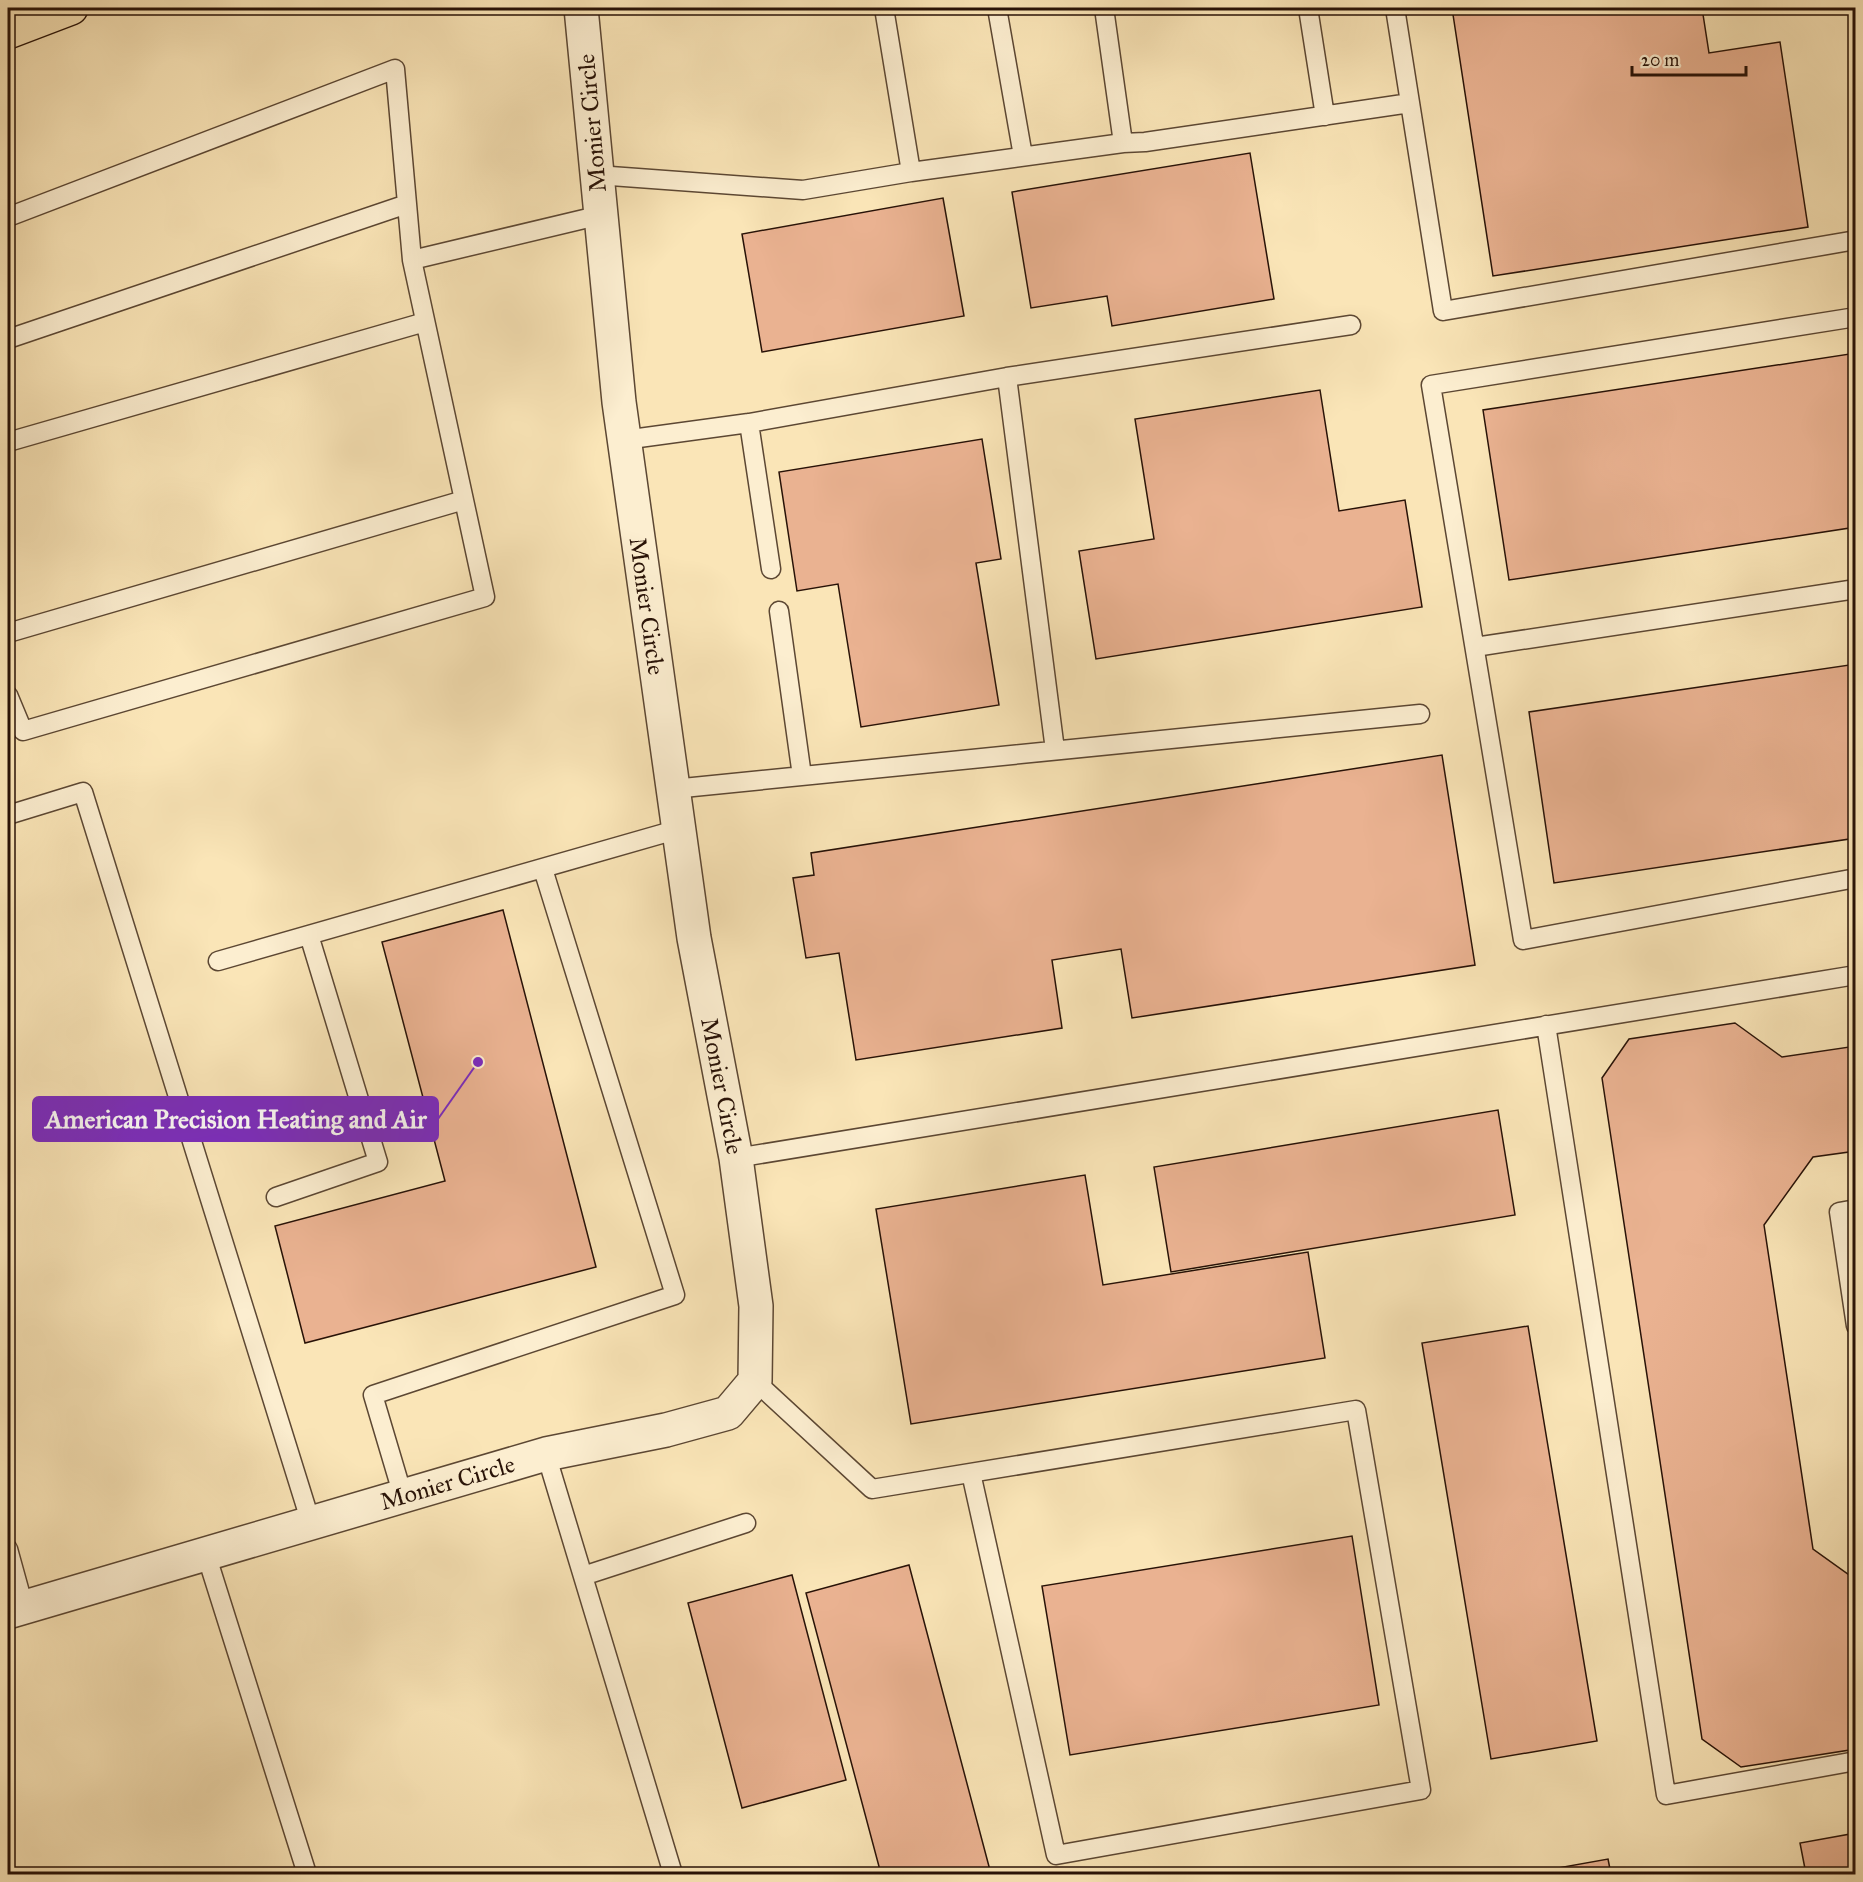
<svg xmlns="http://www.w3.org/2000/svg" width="1863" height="1882" viewBox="0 0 1863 1882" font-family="'IM FELL Great Primer',serif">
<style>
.building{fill:#eab291;stroke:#281207;stroke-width:1.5}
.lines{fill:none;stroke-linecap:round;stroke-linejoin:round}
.service-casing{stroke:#5c4733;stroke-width:21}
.minor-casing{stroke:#5c4733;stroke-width:36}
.primary-casing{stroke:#281207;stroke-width:36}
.service{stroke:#fceed0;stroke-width:18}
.minor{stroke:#fceed0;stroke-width:33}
.primary{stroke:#fae5b7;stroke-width:33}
.labels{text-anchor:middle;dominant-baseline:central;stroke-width:4.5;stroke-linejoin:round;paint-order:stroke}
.street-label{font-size:24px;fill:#281207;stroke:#fceed0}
.leader{fill:none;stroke:#7b2cbf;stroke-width:2}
.callout-dot{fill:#7b2cbf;stroke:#fceed0;stroke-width:2}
.callout{fill:#7b2cbf;stroke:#7b2cbf;stroke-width:2}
.callout-label{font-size:26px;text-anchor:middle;font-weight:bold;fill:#fff}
</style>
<rect width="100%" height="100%" fill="#fae5b7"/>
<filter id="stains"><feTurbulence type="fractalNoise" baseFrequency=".00333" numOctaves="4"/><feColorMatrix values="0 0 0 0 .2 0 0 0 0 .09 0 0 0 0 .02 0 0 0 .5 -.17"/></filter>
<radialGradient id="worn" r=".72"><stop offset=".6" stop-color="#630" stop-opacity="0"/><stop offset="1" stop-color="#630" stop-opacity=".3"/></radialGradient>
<path class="building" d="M 1452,8 L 1702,8 L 1709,53 L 1780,42 L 1808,227 L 1493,276 Z
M 1250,153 L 1274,299 L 1112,326 L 1107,296 L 1031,308 L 1012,192 Z
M 943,198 L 964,316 L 762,352 L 742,234 Z
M 1856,353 L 1856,527 L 1509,580 L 1483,410 Z
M 1320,390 L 1339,511 L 1405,500 L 1422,607 L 1096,659 L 1079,551 L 1154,539 L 1135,419 Z
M 982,439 L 1001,559 L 976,563 L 999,705 L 861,727 L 838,584 L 797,591 L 779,472 Z
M 1856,664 L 1856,838 L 1554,883 L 1529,712 Z
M 1442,755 L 1475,965 L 1132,1018 L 1121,949 L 1052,960 L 1062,1028 L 856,1060 L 839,953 L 806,958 L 793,878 L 814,875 L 811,853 Z
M 503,910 L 596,1267 L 305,1343 L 275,1226 L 445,1181 L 382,942 Z
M 1735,1023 L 1782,1057 L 1856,1046 L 1856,1151 L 1813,1157 L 1764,1225 L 1813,1549 L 1856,1580 L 1856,1749 L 1741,1767 L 1702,1739 L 1602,1078 L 1629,1039 Z
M 1498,1110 L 1515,1215 L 1171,1272 L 1154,1167 Z
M 1085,1175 L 1103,1285 L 1308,1252 L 1325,1358 L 911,1424 L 876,1209 Z
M 1528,1326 L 1597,1741 L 1491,1759 L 1422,1343 Z
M 1352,1536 L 1379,1705 L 1070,1755 L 1042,1586 Z
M 909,1565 L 991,1874 L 881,1874 L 806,1593 Z
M 792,1575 L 846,1780 L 742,1808 L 688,1603 Z
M 1856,1833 L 1856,1874 L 1806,1874 L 1800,1843 Z
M 1608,1859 L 1611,1874 L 1553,1874 L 1552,1869 Z"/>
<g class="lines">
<g class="service-casing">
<path id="service" d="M 884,8 L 911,172
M 997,8 L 1023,156
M 1308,8 L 1325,116
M 1395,8 L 1443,311 L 1856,240
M 1123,143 L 1145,142 L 1410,103
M 597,175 L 803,190 L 911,172 L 1123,143 L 1104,8
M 8,217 L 395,69 L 412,260 L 485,597 L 23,731 L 8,695
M 412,260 L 601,215
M 1856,317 L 1431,385 L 1523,940 L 1856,878
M 8,339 L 407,204
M 1007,377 L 1351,325
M 749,423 L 771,569
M 624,440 L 749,423 L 1007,377 L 1055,750
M 8,442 L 425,322
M 779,611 L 802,776
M 8,633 L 464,500
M 1475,647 L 1856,589
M 673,789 L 1420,714
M 8,815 L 83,792 L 311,1523
M 218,961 L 679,829
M 1546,1025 L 1666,1795 L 1856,1761
M 736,1158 L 1856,975
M 276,1197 L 378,1162 L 309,935
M 1856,1209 L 1839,1212 L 1856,1326
M 755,1381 L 872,1489 L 1356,1410 L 1421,1790 L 1056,1855 L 971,1473
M 546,1454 L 673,1874
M 403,1496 L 373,1395 L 675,1295 L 543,869
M 8,1549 L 24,1607
M 206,1554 L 307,1874
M 583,1576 L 746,1523"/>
</g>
<g class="minor-casing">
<g id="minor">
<path id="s1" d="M 8,1612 L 546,1454 L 666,1430 L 728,1413 L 755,1381 L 756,1306 L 736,1158 L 694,938 L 619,402 L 581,8"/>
</g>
</g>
<g class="primary-casing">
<path id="primary" d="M 8,32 L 71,8"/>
</g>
<use href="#service" class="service"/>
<use href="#minor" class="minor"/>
<use href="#primary" class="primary"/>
</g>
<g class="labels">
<g class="street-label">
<text transform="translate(592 123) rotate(-95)">Monier Circle</text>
<text transform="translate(647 606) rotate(82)">Monier Circle</text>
<text transform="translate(722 1086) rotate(79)">Monier Circle</text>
<text stroke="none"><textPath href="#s1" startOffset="458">Monier Circle</textPath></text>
</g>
</g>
<path class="leader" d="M478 1062L438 1119"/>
<circle class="callout-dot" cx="478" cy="1062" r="6"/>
<rect class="callout" x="33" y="1097" width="405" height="44" rx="6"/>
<g class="callout-label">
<text x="236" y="1128">American Precision Heating and Air</text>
</g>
<rect width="1863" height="1882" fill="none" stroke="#fae5b7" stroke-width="30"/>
<rect x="9" y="9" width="1845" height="1864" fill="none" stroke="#281207" stroke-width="3"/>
<rect x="15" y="15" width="1833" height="1852" fill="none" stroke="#281207" stroke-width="1.5"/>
<path d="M1632 66v9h114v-9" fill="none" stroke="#281207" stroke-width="3"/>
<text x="1641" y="66" font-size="18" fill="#281207" stroke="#fceed0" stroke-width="4.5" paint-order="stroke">20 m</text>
<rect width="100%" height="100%" filter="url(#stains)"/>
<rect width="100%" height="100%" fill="url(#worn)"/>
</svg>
